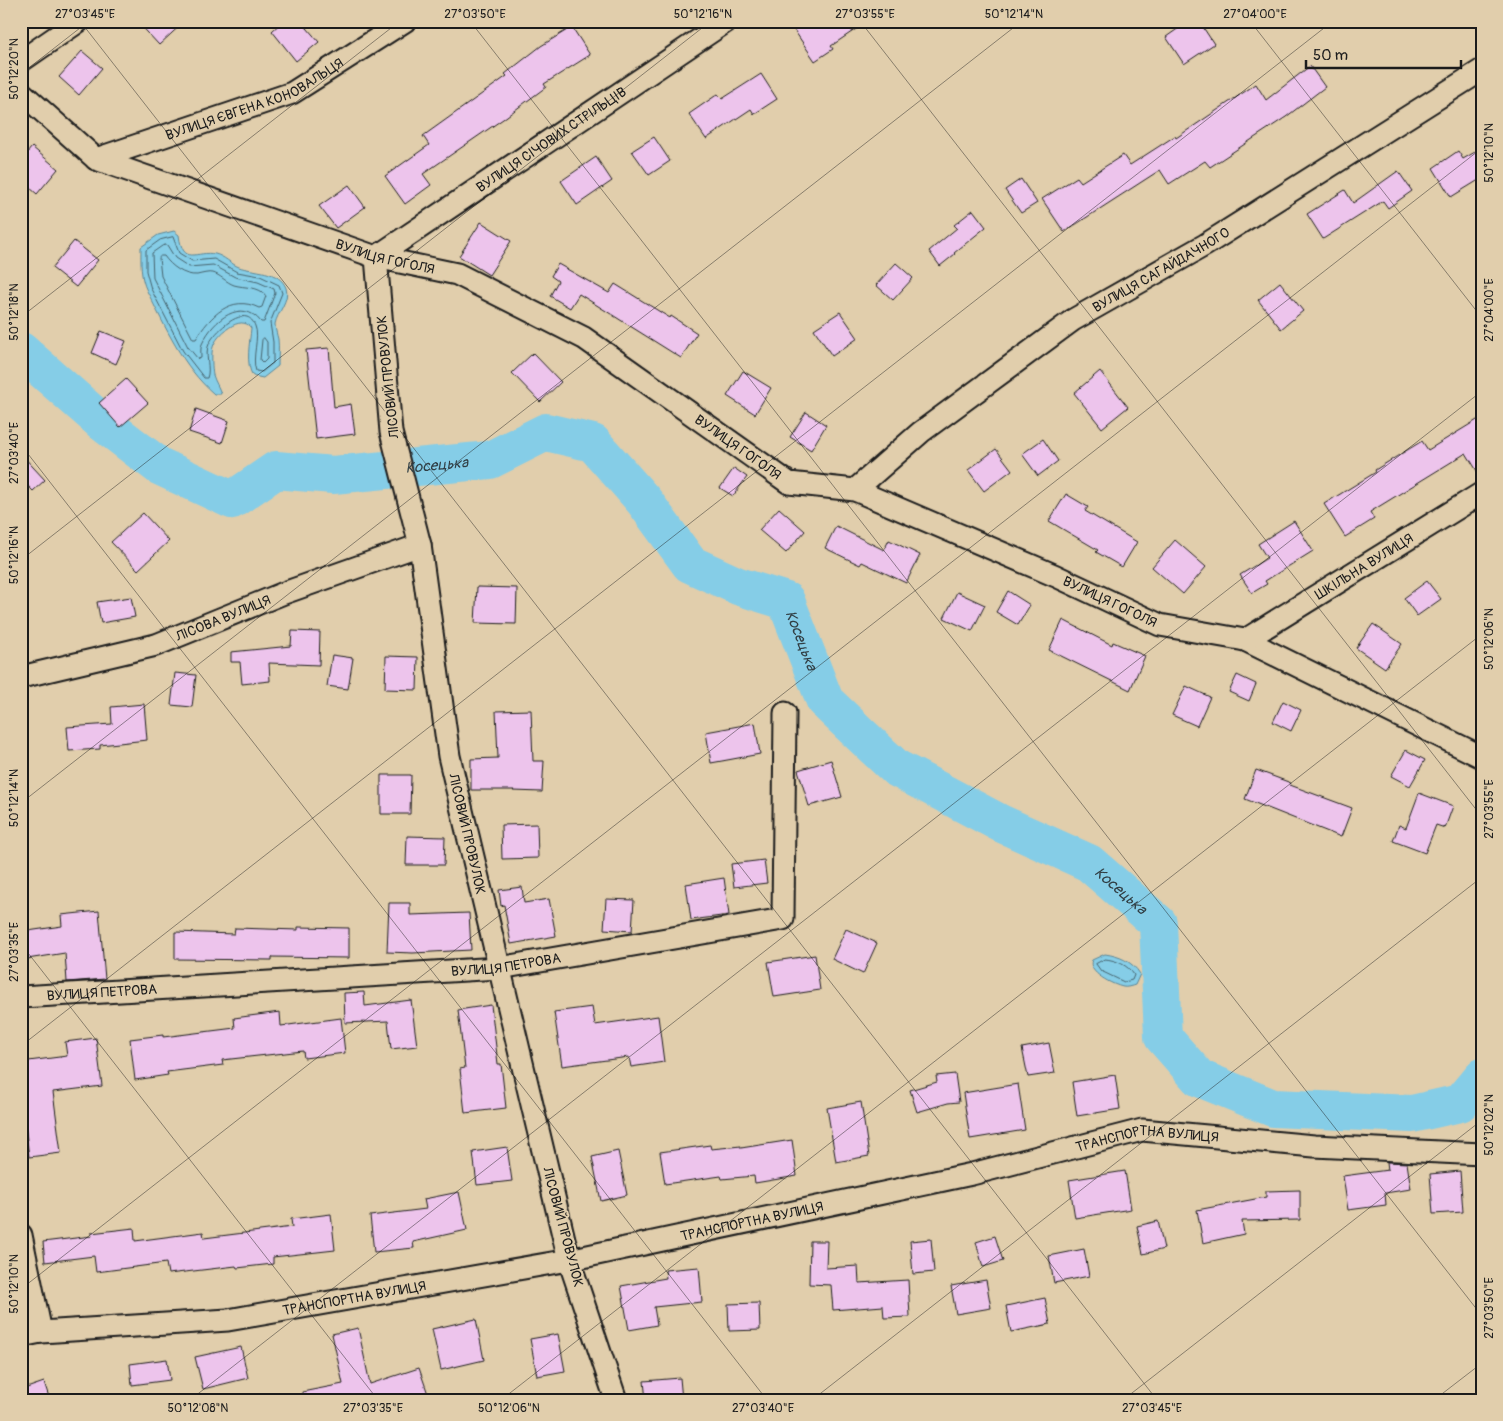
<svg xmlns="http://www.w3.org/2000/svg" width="1503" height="1421" viewBox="0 0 1503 1421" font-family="Pangolin,sans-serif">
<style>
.water{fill:#85cde7;stroke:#5b8696}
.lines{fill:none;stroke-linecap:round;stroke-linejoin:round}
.shore{stroke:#46636d;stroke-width:1}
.river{stroke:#85cde7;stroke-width:38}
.building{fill:#edc4ec;stroke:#1c1c1c}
.minor-casing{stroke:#1c1c1c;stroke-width:25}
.minor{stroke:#e1ceac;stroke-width:21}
.ticks{fill:none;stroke:#1c1c1c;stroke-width:1;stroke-opacity:0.45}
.labels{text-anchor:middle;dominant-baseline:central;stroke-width:4;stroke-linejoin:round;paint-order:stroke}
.street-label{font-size:14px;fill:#1c1c1c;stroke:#e1ceac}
.water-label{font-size:15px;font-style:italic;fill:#313f45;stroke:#e1ceac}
.neatline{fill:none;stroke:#1c1c1c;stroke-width:2}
.ticks-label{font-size:12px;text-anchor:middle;fill:#1c1c1c}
</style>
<rect width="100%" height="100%" fill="#e1ceac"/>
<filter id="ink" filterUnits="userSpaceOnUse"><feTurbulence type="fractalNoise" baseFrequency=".02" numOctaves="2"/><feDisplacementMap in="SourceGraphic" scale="10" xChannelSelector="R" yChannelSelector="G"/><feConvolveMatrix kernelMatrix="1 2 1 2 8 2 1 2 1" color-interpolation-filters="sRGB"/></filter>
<g filter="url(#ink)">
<path class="water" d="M 174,231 L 179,235 C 183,267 197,250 215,254 C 224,256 231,264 239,267 C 253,272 280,270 286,288 C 290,300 277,313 275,324 C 275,329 277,335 278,339 C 279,348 278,357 278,366 L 263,378 L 253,376 C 245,364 250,342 251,328 C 241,313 216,335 213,347 C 211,352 212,371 213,375 C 215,382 219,387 221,394 L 214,394 C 182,366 166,328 147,291 C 140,277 141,263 141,247 L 158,235 Z
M 1105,954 C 1119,956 1132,961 1140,974 L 1135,985 C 1132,986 1126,988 1123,987 C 1113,985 1086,972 1092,960 Z"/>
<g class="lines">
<path class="shore" d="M 173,237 L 179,253 L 192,261 L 214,259 L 237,272 L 260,276 L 279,285 L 282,293 L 270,323 L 273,342 L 273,363 L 262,372 L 256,371 C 251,358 260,337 255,326 C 246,301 214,332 209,344 C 204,354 211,368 207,378 L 204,378 L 183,351 L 151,289 L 146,271 L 146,250 L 160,240 Z
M 167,245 L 175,258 L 189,267 L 213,265 L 235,277 L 258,282 L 274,289 L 275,293 L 264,322 L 261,322 C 242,297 213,320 203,342 C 200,347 201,353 201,358 L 198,359 L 188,347 L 153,278 L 152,253 L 162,246 Z
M 161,256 L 164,256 C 171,266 184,276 197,275 C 202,274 208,272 213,273 C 220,275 226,282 234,285 C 244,288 260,286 266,296 L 262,307 L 259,308 C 231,294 210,316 196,339 L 193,339 L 161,276 L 159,258 Z
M 264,338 L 267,342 L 267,359 L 263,363 L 260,360 L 262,340 Z
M 1105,959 C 1116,960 1128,965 1134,975 L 1132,980 L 1124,982 L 1101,971 L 1096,964 Z"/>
<path class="river" id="s1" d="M 21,351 L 103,423 L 159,466 L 232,500 L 276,470 L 333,475 L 490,460 L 546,432 L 593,443 L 644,501 L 690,564 L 738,586 L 786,601 L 825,701 L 896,768 L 1000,823 L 1089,863 L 1158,923 L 1163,1037 L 1199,1078 L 1273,1108 L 1412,1114 L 1460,1103 L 1482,1077"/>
</g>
<path class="building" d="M 137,21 L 185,21 L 159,45 Z
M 283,21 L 301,21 L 319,42 L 296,61 L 272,31 Z
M 788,21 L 868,21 L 831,46 L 833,49 L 815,61 Z
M 1189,21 L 1199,21 L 1214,44 L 1184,64 L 1166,37 Z
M 572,27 L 590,55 L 544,84 L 546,87 L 503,119 L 423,174 L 431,185 L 405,204 L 385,176 L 429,145 L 423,136 L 507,76 L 505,74 L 541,46 Z
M 82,51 L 102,68 L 79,95 L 59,77 Z
M 1310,66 L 1325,87 L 1286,117 L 1210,167 L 1205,161 L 1169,184 L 1160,170 L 1064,232 L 1042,199 L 1077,177 L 1081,182 L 1123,155 L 1130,165 L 1175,136 L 1176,138 L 1256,84 L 1266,100 Z
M 761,74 L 777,99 L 754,114 L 751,109 L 706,139 L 689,114 L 718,94 L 722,99 Z
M 654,137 L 670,161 L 649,175 L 632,151 Z
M 32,147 L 58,169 L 37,194 L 21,180 L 21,160 Z
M 1482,148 L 1482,178 L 1451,197 L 1433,168 L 1458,151 L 1463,159 Z
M 596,157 L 612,181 L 577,205 L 561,181 Z
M 1398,171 L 1412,191 L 1388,208 L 1383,201 L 1323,239 L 1307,214 L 1345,190 L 1353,203 Z
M 1021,179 L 1037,203 L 1021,213 L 1005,190 Z
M 349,185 L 365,207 L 336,228 L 319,206 Z
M 973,210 L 986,227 L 954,253 L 955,254 L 940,266 L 929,251 L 957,228 L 954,225 Z
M 481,222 L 511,241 L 489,275 L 459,256 Z
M 74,241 L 98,260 L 76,287 L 52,268 Z
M 896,263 L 913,278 L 893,300 L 876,285 Z
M 558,264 L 609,293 L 615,284 L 670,318 L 671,316 L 697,333 L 681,358 L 579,294 L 570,308 L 550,296 L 558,281 L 551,276 Z
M 1280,282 L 1303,311 L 1281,329 L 1258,300 Z
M 840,312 L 858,338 L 832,356 L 814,329 Z
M 101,331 L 126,341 L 116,364 L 92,353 Z
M 329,348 L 334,407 L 351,404 L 355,434 L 316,439 L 306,350 Z
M 533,353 L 561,382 L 540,402 L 512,373 Z
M 743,371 L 771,388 L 755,414 L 727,396 Z
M 1100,371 L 1128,407 L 1102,428 L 1074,393 Z
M 126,379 L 148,403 L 120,427 L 99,403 Z
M 196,409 L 229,421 L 222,443 L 189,432 Z
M 806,412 L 826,425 L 811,450 L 790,437 Z
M 1482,417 L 1482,479 L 1466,453 L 1370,512 L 1374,519 L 1345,537 L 1324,504 L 1376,472 L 1375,470 L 1422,441 L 1428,450 Z
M 1043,439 L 1058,461 L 1038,476 L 1022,454 Z
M 996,449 L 1012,470 L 984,491 L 968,470 Z
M 21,454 L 45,480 L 33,491 L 21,479 Z
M 734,468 L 747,477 L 733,496 L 720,488 Z
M 1066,494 L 1088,507 L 1085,511 L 1137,542 L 1122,567 L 1096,552 L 1098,550 L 1049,521 Z
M 779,508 L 805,531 L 786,553 L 759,530 Z
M 143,513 L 169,541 L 138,570 L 111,542 Z
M 1294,521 L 1313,551 L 1265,581 L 1267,584 L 1252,593 L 1240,575 L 1267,558 L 1258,544 Z
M 836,526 L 884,550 L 889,540 L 920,555 L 906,583 L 862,562 L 860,565 L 825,548 Z
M 1175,540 L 1206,567 L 1183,594 L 1152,567 Z
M 1427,581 L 1441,599 L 1417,616 L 1404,598 Z
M 477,587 L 517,588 L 516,624 L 475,623 Z
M 1008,591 L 1030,605 L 1018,625 L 996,612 Z
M 957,592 L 985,605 L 972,631 L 944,618 Z
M 131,597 L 135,617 L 101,623 L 97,602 Z
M 1063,620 L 1112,645 L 1113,642 L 1145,656 L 1130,690 L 1049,650 Z
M 1373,624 L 1402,644 L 1385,668 L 1356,648 Z
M 292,631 L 320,632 L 319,665 L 269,663 L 270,681 L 242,684 L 240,662 L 231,662 L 231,652 L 291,646 Z
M 332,655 L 353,658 L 348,689 L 327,686 Z
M 386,656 L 418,657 L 417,690 L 385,689 Z
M 175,673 L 196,675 L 192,707 L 171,705 Z
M 1237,675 L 1256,684 L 1249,701 L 1229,692 Z
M 1186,686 L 1210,697 L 1197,726 L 1172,715 Z
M 1283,701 L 1301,710 L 1291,731 L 1273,722 Z
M 144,704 L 147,740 L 100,745 L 100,749 L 69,751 L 67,727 L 112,724 L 111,707 Z
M 531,710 L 533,761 L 544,761 L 542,792 L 513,791 L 514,790 L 471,790 L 471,759 L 498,758 L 496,711 Z
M 755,723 L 760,754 L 711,763 L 706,732 Z
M 1406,750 L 1425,760 L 1410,786 L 1391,776 Z
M 831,760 L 842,797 L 809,806 L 798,770 Z
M 1256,770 L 1291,783 L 1290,785 L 1352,808 L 1341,837 L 1245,799 Z
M 381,775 L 411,775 L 410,814 L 381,814 Z
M 1419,793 L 1453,806 L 1445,828 L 1436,825 L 1425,853 L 1393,841 L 1399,825 L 1406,828 Z
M 537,824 L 538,858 L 502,859 L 501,825 Z
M 407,836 L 445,837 L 444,865 L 406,865 Z
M 764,860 L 767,883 L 734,887 L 731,864 Z
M 724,878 L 729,915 L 691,920 L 686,884 Z
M 522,887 L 524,903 L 549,899 L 556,936 L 511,944 L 504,905 L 501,906 L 499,890 Z
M 606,899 L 634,900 L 632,931 L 604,929 Z
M 389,903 L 410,903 L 410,915 L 469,913 L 471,950 L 413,953 L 387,952 Z
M 99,911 L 105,979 L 67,982 L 65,953 L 21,960 L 21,932 L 62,926 L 61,915 Z
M 298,927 L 349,928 L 349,958 L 272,957 L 272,960 L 175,959 L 175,932 L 234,934 L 235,928 L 298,930 Z
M 846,929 L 877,943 L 863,974 L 832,959 Z
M 815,955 L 820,990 L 774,997 L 768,962 Z
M 364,992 L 365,1006 L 411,1000 L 417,1046 L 391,1049 L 388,1021 L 345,1023 L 344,993 Z
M 491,1005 L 498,1064 L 501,1064 L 506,1108 L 465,1113 L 460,1069 L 465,1068 L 458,1010 Z
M 592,1007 L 595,1025 L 658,1016 L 664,1062 L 631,1067 L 629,1057 L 562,1066 L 554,1012 Z
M 280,1012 L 281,1026 L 341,1018 L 345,1053 L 304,1058 L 303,1051 L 222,1060 L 223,1065 L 167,1072 L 168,1075 L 135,1080 L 130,1039 L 163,1035 L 163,1037 L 235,1028 L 234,1018 Z
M 96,1038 L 102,1086 L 53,1092 L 61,1153 L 29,1157 L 23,1106 L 21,1106 L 21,1062 L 67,1056 L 65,1042 Z
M 1049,1043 L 1055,1073 L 1028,1077 L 1022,1048 Z
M 955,1074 L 959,1102 L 948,1103 L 917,1112 L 910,1090 L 937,1082 L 936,1076 Z
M 1115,1075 L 1120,1109 L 1077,1116 L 1072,1082 Z
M 1018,1084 L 1025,1130 L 970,1139 L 963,1093 Z
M 861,1102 L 869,1156 L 836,1162 L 827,1108 Z
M 792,1140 L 797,1176 L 755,1183 L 754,1176 L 722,1179 L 721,1176 L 665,1184 L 660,1152 L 710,1145 L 711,1149 L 741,1146 L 741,1148 Z
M 507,1147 L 512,1181 L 477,1185 L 473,1152 Z
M 618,1151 L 627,1195 L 601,1201 L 592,1157 Z
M 1387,1162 L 1407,1163 L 1411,1189 L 1385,1193 L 1386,1205 L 1348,1210 L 1343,1176 L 1388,1170 Z
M 1125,1171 L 1131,1209 L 1075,1218 L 1069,1180 Z
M 1460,1171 L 1463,1212 L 1433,1214 L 1430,1174 Z
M 1300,1190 L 1300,1220 L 1242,1221 L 1244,1234 L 1203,1243 L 1197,1210 L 1266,1197 L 1266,1191 Z
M 459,1192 L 467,1230 L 413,1242 L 414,1248 L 374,1252 L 370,1216 L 426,1209 L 424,1199 Z
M 331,1214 L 335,1250 L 273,1257 L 273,1264 L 237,1268 L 236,1266 L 168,1274 L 166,1263 L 96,1272 L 94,1256 L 45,1262 L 43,1242 L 92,1236 L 91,1233 L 134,1228 L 135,1241 L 203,1232 L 204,1238 L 292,1227 L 291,1219 Z
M 1158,1221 L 1164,1249 L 1143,1254 L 1137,1226 Z
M 995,1236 L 1003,1261 L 983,1267 L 976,1242 Z
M 931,1239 L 934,1272 L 913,1274 L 910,1241 Z
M 810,1241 L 827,1241 L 826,1268 L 858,1266 L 859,1283 L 908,1280 L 910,1317 L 884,1318 L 883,1306 L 833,1310 L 831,1285 L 809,1284 Z
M 1084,1249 L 1089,1276 L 1054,1283 L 1049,1256 Z
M 699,1267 L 702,1302 L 654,1307 L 657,1325 L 629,1330 L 621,1286 L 666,1278 L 665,1270 Z
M 986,1280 L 991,1308 L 956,1314 L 951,1286 Z
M 1045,1298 L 1050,1324 L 1011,1332 L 1006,1306 Z
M 759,1303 L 760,1330 L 729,1331 L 728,1304 Z
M 476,1319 L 484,1360 L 441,1370 L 432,1329 Z
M 358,1328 L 370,1384 L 419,1368 L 428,1394 L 412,1400 L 303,1400 L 302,1392 L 343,1384 L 332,1334 Z
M 558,1334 L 565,1371 L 537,1376 L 530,1339 Z
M 241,1347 L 248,1378 L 203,1389 L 195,1357 Z
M 167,1359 L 170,1380 L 132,1385 L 130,1364 Z
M 680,1378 L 682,1400 L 646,1400 L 644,1381 Z
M 44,1382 L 50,1400 L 21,1400 L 21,1390 Z"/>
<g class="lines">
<g class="minor-casing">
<g id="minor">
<path d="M 21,61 L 79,21"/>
<path id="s2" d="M 21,92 L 96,159 L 376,257 L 457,274 L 584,338 L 789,483 L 855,490 L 1056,576 L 1160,625 L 1245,640 L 1482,757"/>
<path id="s3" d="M 96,159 L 292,93 L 405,21"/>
<path id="s4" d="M 855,490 L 921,432 L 1073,320 L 1205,245 L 1482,70"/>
<path id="s5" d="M 1245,640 L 1482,493"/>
<path id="s6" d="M 21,677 L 156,645 L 284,593 L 420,545"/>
<path id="s7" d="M 21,997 L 499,968 L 783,919 L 785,713"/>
<path d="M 21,1235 L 41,1332"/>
<path id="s8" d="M 21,1336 L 41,1332 L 228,1320 L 569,1260 L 972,1174 L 1142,1130 L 1314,1146 L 1482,1154"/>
<path id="s9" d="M 616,1400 L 569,1260 L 449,756 L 420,545 L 391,432 L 376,257 L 727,21"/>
</g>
</g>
<use href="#minor" class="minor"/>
</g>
</g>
<path class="ticks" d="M 80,21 L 1157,1400M 470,21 L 1482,1316M 860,21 L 1482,817M 1250,21 L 1482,318M 21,74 L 89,21M 21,317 L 400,21M 21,445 L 767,1400M 21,560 L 711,21M 21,803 L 1022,21M 21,944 L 378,1400M 21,1046 L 1333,21M 21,1289 L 1482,148M 190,1400 L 1482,391M 501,1400 L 1482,634M 812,1400 L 1482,877M 1123,1400 L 1482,1120M 1434,1400 L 1482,1363"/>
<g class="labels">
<g class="street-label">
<text stroke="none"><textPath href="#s3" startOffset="170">ВУЛИЦЯ ЄВГЕНА КОНОВАЛЬЦЯ</textPath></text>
<text stroke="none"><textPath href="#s9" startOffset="1382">ВУЛИЦЯ СІЧОВИХ СТРІЛЬЦІВ</textPath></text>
<text stroke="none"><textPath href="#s2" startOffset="406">ВУЛИЦЯ ГОГОЛЯ</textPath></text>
<text stroke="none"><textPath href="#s4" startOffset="378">ВУЛИЦЯ САГАЙДАЧНОГО</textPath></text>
<text transform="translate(388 377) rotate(-96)">ЛІСОВИЙ ПРОВУЛОК</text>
<text stroke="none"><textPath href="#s2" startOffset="811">ВУЛИЦЯ ГОГОЛЯ</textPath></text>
<text stroke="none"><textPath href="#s5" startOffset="140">ШКІЛЬНА ВУЛИЦЯ</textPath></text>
<text stroke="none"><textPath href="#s2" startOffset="1218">ВУЛИЦЯ ГОГОЛЯ</textPath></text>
<text stroke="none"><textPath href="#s6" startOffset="211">ЛІСОВА ВУЛИЦЯ</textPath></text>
<text transform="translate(467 834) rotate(77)">ЛІСОВИЙ ПРОВУЛОК</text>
<text stroke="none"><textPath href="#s7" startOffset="486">ВУЛИЦЯ ПЕТРОВА</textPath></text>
<text stroke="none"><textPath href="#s7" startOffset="81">ВУЛИЦЯ ПЕТРОВА</textPath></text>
<text stroke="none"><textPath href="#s8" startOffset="1146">ТРАНСПОРТНА ВУЛИЦЯ</textPath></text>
<text stroke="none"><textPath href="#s8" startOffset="741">ТРАНСПОРТНА ВУЛИЦЯ</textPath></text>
<text transform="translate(563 1227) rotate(75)">ЛІСОВИЙ ПРОВУЛОК</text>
<text stroke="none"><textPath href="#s8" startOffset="336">ТРАНСПОРТНА ВУЛИЦЯ</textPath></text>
</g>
<g class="water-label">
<text stroke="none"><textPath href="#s1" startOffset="475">Косецька</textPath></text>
<text stroke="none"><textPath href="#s1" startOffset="940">Косецька</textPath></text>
<text stroke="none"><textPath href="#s1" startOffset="1360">Косецька</textPath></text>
</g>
</g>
<rect width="1503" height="1421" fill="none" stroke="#e1ceac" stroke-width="55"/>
<path d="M1306 60v8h155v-8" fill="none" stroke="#1c1c1c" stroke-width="2.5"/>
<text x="1313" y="60" font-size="15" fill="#1c1c1c" stroke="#e1ceac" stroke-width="4" paint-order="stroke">50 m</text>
<rect x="28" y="28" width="1448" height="1366" class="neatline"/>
<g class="ticks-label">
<text x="85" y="18">27°03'45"E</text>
<text x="475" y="18">27°03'50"E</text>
<text x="703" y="18">50°12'16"N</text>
<text x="865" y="18">27°03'55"E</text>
<text x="1014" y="18">50°12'14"N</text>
<text x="1255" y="18">27°04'00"E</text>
<text transform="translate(14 69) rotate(-90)" y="4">50°12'20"N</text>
<text transform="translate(1489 153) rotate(-90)" y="4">50°12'10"N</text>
<text transform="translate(1489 310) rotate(-90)" y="4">27°04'00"E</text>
<text transform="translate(14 312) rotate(-90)" y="4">50°12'18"N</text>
<text transform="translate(14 453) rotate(-90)" y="4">27°03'40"E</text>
<text transform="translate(14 555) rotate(-90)" y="4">50°12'16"N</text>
<text transform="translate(1489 639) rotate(-90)" y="4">50°12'06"N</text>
<text transform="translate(14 798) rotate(-90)" y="4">50°12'14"N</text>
<text transform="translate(1489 809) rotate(-90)" y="4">27°03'55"E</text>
<text transform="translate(14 952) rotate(-90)" y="4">27°03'35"E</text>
<text transform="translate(1489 1125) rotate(-90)" y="4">50°12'02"N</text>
<text transform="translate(14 1284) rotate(-90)" y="4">50°12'10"N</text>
<text transform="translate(1489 1308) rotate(-90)" y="4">27°03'50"E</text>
<text x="198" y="1412">50°12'08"N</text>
<text x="373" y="1412">27°03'35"E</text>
<text x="509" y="1412">50°12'06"N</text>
<text x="763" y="1412">27°03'40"E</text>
<text x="1152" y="1412">27°03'45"E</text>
</g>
</svg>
